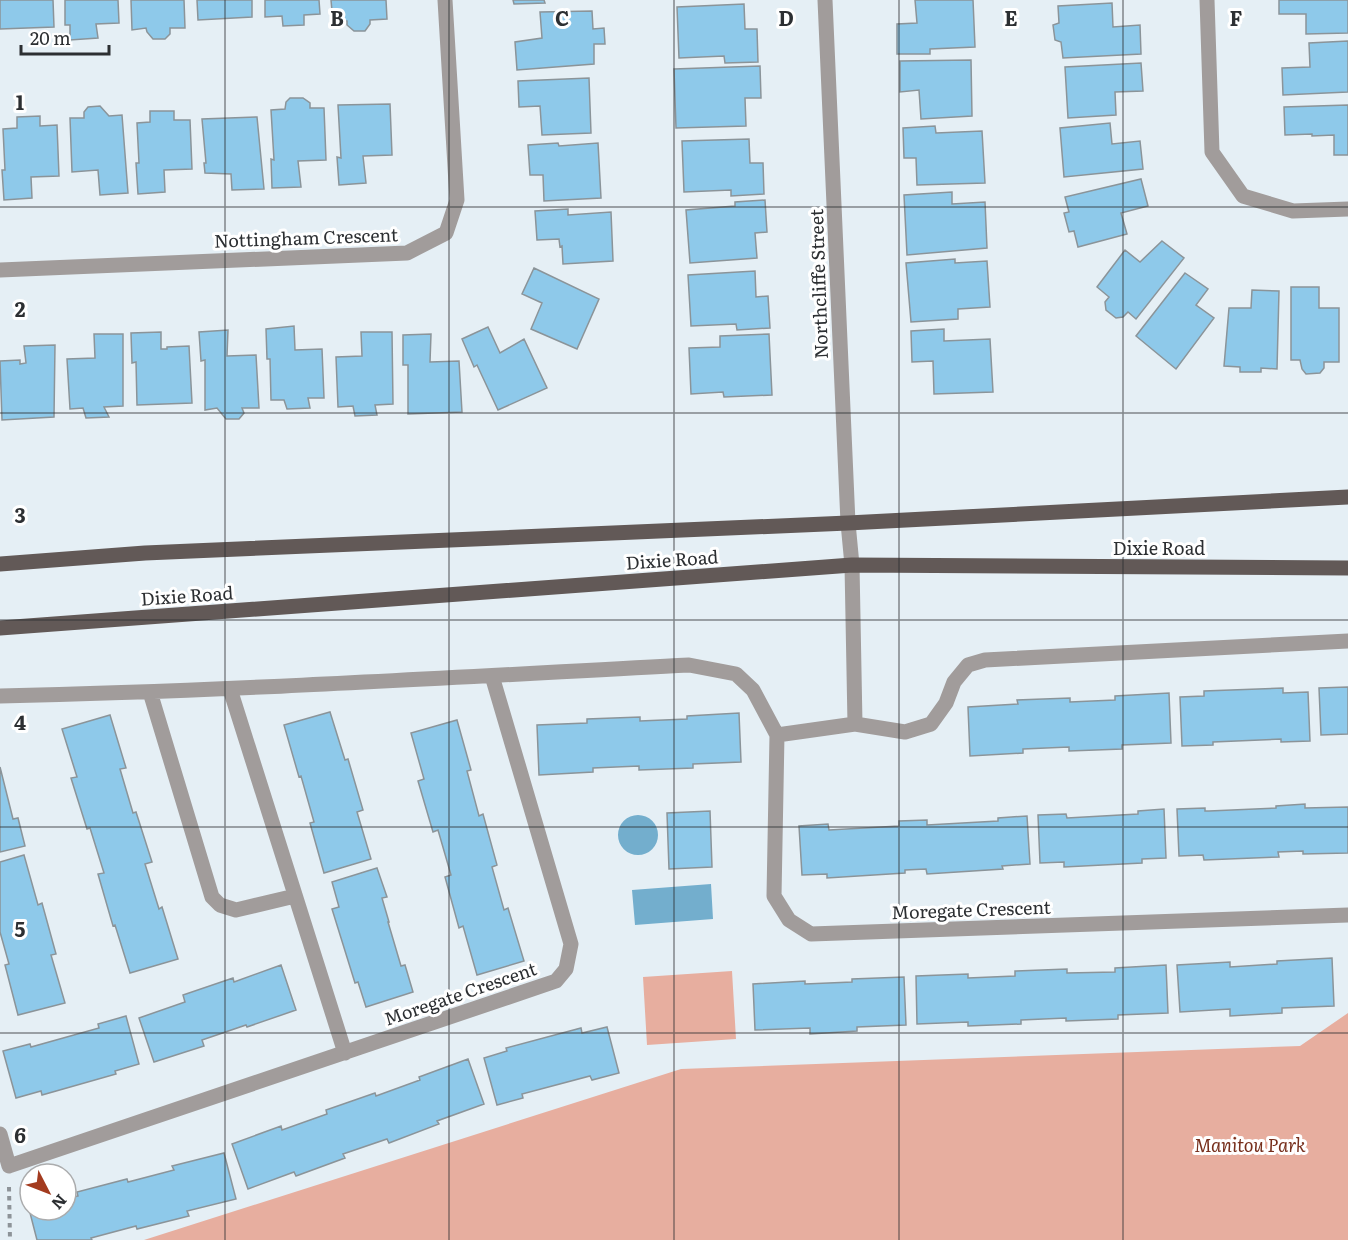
<svg xmlns="http://www.w3.org/2000/svg" width="1348" height="1240" viewBox="0 0 1348 1240" font-family="Literata,serif">
<style>
.green{fill:#e7ae9f}
.water{fill:#73aecd}
.building{fill:#8ec9ea;stroke:#8b9499;stroke-width:1.5}
.lines{fill:none;stroke-linecap:round;stroke-linejoin:round}
.path{stroke:#8d9398;stroke-width:4;stroke-dasharray:4.5 4.5;stroke-linecap:butt}
.minor{stroke:#a19c9b;stroke-width:15}
.major{stroke:#625957;stroke-width:15}
.grid{fill:none;stroke:#2c2f32;stroke-width:1.5;stroke-opacity:0.55}
.labels{text-anchor:middle;dominant-baseline:central;stroke-width:6;stroke-linejoin:round;paint-order:stroke}
.street-label{font-size:18px;fill:#2c2f32;stroke:#fff}
.park-label{font-size:18px;font-style:italic;fill:#762e1b;stroke:#fff}
.grid-label{font-size:20px;text-anchor:middle;font-weight:bold;fill:#2c2f32;stroke:#fff;stroke-width:6;stroke-linejoin:round;paint-order:stroke}
</style>
<rect width="100%" height="100%" fill="#e5eff5"/>
<path class="green" d="M 732,971 L 736,1039 L 647,1045 L 643,977 Z
M 1348,1013 L 1348,1240 L 144,1240 L 681,1069 L 1300,1046 Z"/>
<path class="water" d="M618 835a20 20 0 1 1 40 0a20 20 0 1 1-40 0Z
M 711,884 L 713,919 L 635,925 L 632,890 Z"/>
<path class="building" d="M 0,0 L 53,0 L 54,27 L 0,29 Z
M 65,0 L 118,0 L 119,23 L 96,24 L 98,38 L 70,40 L 70,25 L 65,25 Z
M 131,0 L 184,0 L 185,28 L 170,28 L 170,34 L 165,39 L 153,39 L 147,32 L 146,28 L 132,30 Z
M 197,0 L 252,0 L 252,17 L 198,20 Z
M 265,0 L 319,0 L 320,14 L 304,15 L 304,25 L 283,26 L 282,16 L 265,17 Z
M 331,0 L 386,0 L 387,19 L 370,20 L 370,24 L 365,31 L 354,31 L 347,25 L 347,21 L 333,22 Z
M 513,0 L 544,0 L 545,3 L 514,4 Z
M 915,0 L 973,0 L 975,47 L 930,49 L 930,54 L 897,54 L 897,24 L 917,23 Z
M 1279,0 L 1348,0 L 1348,33 L 1306,34 L 1306,14 L 1279,14 Z
M 1112,3 L 1113,27 L 1140,25 L 1141,54 L 1063,58 L 1061,42 L 1055,40 L 1053,25 L 1059,23 L 1058,6 Z
M 744,4 L 745,29 L 757,29 L 758,62 L 725,63 L 724,56 L 679,58 L 677,7 Z
M 592,11 L 593,29 L 604,28 L 605,44 L 594,44 L 594,64 L 517,70 L 515,42 L 542,38 L 540,12 Z
M 1348,41 L 1348,92 L 1283,95 L 1282,68 L 1310,67 L 1309,43 Z
M 971,60 L 972,116 L 921,119 L 919,90 L 900,92 L 900,61 Z
M 1141,63 L 1143,91 L 1115,92 L 1116,115 L 1068,118 L 1065,67 Z
M 760,66 L 761,98 L 745,98 L 746,126 L 676,128 L 674,69 Z
M 589,78 L 591,133 L 542,135 L 540,106 L 519,107 L 518,81 Z
M 290,98 L 303,98 L 310,103 L 310,108 L 324,108 L 326,160 L 298,161 L 301,187 L 272,188 L 271,159 L 274,160 L 271,110 L 285,109 L 286,102 Z
M 390,104 L 392,155 L 363,156 L 366,183 L 339,185 L 337,157 L 341,158 L 338,105 Z
M 1348,105 L 1348,155 L 1334,155 L 1334,135 L 1312,136 L 1312,134 L 1285,135 L 1284,107 Z
M 100,106 L 109,116 L 122,115 L 128,193 L 100,195 L 98,170 L 72,172 L 70,118 L 84,118 L 84,112 L 88,107 Z
M 150,111 L 174,111 L 174,120 L 190,120 L 192,169 L 164,170 L 165,192 L 138,194 L 136,163 L 139,163 L 137,123 L 150,122 Z
M 40,116 L 40,126 L 57,125 L 59,176 L 31,177 L 32,198 L 4,200 L 2,170 L 5,170 L 3,129 L 17,128 L 17,117 Z
M 257,117 L 264,189 L 232,190 L 231,174 L 205,173 L 204,163 L 206,163 L 202,119 Z
M 1110,123 L 1112,144 L 1140,141 L 1143,169 L 1064,177 L 1060,128 Z
M 935,126 L 936,133 L 982,131 L 985,183 L 917,185 L 916,158 L 904,158 L 903,128 Z
M 749,139 L 750,163 L 763,163 L 764,194 L 731,196 L 731,190 L 684,192 L 682,141 Z
M 558,143 L 559,146 L 598,143 L 601,198 L 544,201 L 543,175 L 530,175 L 528,145 Z
M 1141,179 L 1148,206 L 1121,213 L 1127,234 L 1078,247 L 1074,231 L 1069,232 L 1064,213 L 1069,212 L 1065,197 Z
M 952,192 L 952,204 L 985,202 L 987,248 L 907,255 L 904,195 Z
M 765,200 L 767,232 L 755,233 L 757,258 L 690,263 L 686,210 L 735,206 L 735,202 Z
M 568,209 L 568,215 L 611,212 L 613,261 L 563,264 L 562,246 L 560,247 L 559,239 L 537,240 L 535,211 Z
M 1162,241 L 1184,258 L 1136,319 L 1128,312 L 1123,317 L 1116,318 L 1106,310 L 1105,302 L 1109,297 L 1097,287 L 1125,250 L 1140,262 Z
M 955,259 L 955,263 L 987,261 L 990,307 L 958,309 L 958,319 L 911,322 L 906,263 Z
M 534,268 L 599,299 L 577,349 L 531,329 L 542,303 L 522,294 Z
M 755,271 L 756,297 L 768,296 L 770,328 L 737,330 L 736,324 L 691,326 L 688,275 Z
M 1185,273 L 1208,289 L 1196,305 L 1214,318 L 1176,369 L 1136,336 Z
M 1291,287 L 1319,287 L 1319,308 L 1339,308 L 1339,362 L 1324,362 L 1324,368 L 1320,373 L 1306,374 L 1302,369 L 1300,360 L 1291,360 Z
M 1252,290 L 1279,291 L 1277,369 L 1261,368 L 1261,372 L 1240,372 L 1240,367 L 1224,366 L 1229,308 L 1251,308 Z
M 294,326 L 295,350 L 322,349 L 324,398 L 308,398 L 310,408 L 287,409 L 284,400 L 271,400 L 270,359 L 267,359 L 266,329 Z
M 488,327 L 500,353 L 524,339 L 547,388 L 498,410 L 477,365 L 474,367 L 462,339 Z
M 944,329 L 944,341 L 990,339 L 993,392 L 934,394 L 933,361 L 912,362 L 911,331 Z
M 228,330 L 227,356 L 256,355 L 259,408 L 242,408 L 244,413 L 239,419 L 226,419 L 217,408 L 205,410 L 205,360 L 201,361 L 199,332 Z
M 161,332 L 161,349 L 167,349 L 167,347 L 189,346 L 192,403 L 137,405 L 136,362 L 132,363 L 131,333 Z
M 361,332 L 392,332 L 393,404 L 375,405 L 377,415 L 355,416 L 353,406 L 338,407 L 336,357 L 362,356 Z
M 94,334 L 123,334 L 123,406 L 104,407 L 109,417 L 86,418 L 83,408 L 70,409 L 67,359 L 95,358 Z
M 431,334 L 430,362 L 459,361 L 462,412 L 408,414 L 408,365 L 403,365 L 403,335 Z
M 769,334 L 772,395 L 724,397 L 723,392 L 691,394 L 689,348 L 720,347 L 720,336 Z
M 55,345 L 54,417 L 2,420 L 0,361 L 20,360 L 20,364 L 26,363 L 24,346 Z
M 1348,687 L 1348,734 L 1321,735 L 1319,688 Z
M 1283,688 L 1283,693 L 1308,692 L 1310,741 L 1281,742 L 1281,739 L 1213,742 L 1213,745 L 1182,746 L 1180,697 L 1204,696 L 1204,691 Z
M 1169,693 L 1171,743 L 1122,745 L 1122,749 L 1069,751 L 1069,747 L 1023,749 L 1023,753 L 970,756 L 968,707 L 1018,704 L 1017,700 L 1070,698 L 1070,702 L 1115,700 L 1115,696 Z
M 330,712 L 345,760 L 348,759 L 363,810 L 357,812 L 371,859 L 324,873 L 310,823 L 314,822 L 301,776 L 299,777 L 284,725 Z
M 739,713 L 741,762 L 693,764 L 693,768 L 639,770 L 639,766 L 593,768 L 593,772 L 539,775 L 537,725 L 587,723 L 587,719 L 640,717 L 640,721 L 687,719 L 687,716 Z
M 110,715 L 126,768 L 120,769 L 133,813 L 136,812 L 152,862 L 145,864 L 159,909 L 162,907 L 178,959 L 130,973 L 115,925 L 113,926 L 98,874 L 104,873 L 90,828 L 87,829 L 71,778 L 77,777 L 62,729 Z
M 457,720 L 471,770 L 467,771 L 479,816 L 483,814 L 497,865 L 492,867 L 504,910 L 508,908 L 524,961 L 477,975 L 463,926 L 459,928 L 445,877 L 451,875 L 438,830 L 433,832 L 418,781 L 424,779 L 411,733 Z
M 0,767 L 13,819 L 18,818 L 25,846 L 0,852 Z
M 1305,804 L 1305,808 L 1348,807 L 1348,853 L 1303,854 L 1303,851 L 1278,852 L 1279,857 L 1204,860 L 1203,855 L 1179,856 L 1177,809 L 1205,808 L 1205,811 L 1209,811 L 1276,808 L 1276,806 Z
M 1164,809 L 1166,858 L 1142,859 L 1142,863 L 1064,867 L 1064,862 L 1040,863 L 1038,815 L 1066,814 L 1067,818 L 1138,814 L 1138,811 Z
M 710,811 L 712,867 L 669,869 L 667,813 Z
M 1027,816 L 1030,864 L 1002,866 L 1003,869 L 927,874 L 926,869 L 905,870 L 905,873 L 827,878 L 827,874 L 802,875 L 799,826 L 828,824 L 829,830 L 899,826 L 899,821 L 927,820 L 927,825 L 998,821 L 998,818 Z
M 24,855 L 38,905 L 42,903 L 56,954 L 51,955 L 65,1003 L 18,1015 L 5,965 L 9,964 L 0,932 L 0,862 Z
M 377,868 L 387,897 L 382,898 L 389,922 L 388,922 L 401,966 L 405,965 L 413,992 L 366,1007 L 358,982 L 355,983 L 332,909 L 339,907 L 332,882 Z
M 1332,958 L 1334,1006 L 1282,1008 L 1282,1013 L 1230,1016 L 1230,1009 L 1180,1012 L 1177,965 L 1230,962 L 1230,967 L 1277,964 L 1277,961 Z
M 281,965 L 296,1010 L 247,1027 L 246,1025 L 202,1040 L 204,1046 L 154,1062 L 139,1018 L 185,1002 L 183,995 L 233,978 L 234,982 Z
M 1166,965 L 1168,1013 L 1118,1015 L 1118,1019 L 1066,1021 L 1066,1018 L 1021,1020 L 1021,1024 L 968,1026 L 968,1022 L 917,1024 L 916,976 L 968,974 L 968,978 L 1015,976 L 1015,971 L 1067,969 L 1067,973 L 1115,972 L 1115,968 Z
M 904,977 L 906,1025 L 857,1027 L 857,1031 L 810,1034 L 810,1028 L 755,1030 L 753,984 L 805,981 L 805,984 L 852,982 L 852,979 Z
M 126,1016 L 139,1064 L 115,1071 L 116,1074 L 42,1095 L 41,1091 L 16,1098 L 3,1051 L 30,1044 L 31,1047 L 99,1028 L 98,1024 Z
M 607,1027 L 619,1073 L 592,1080 L 590,1076 L 522,1094 L 523,1098 L 497,1105 L 484,1058 L 507,1051 L 506,1048 L 581,1028 L 582,1033 Z
M 468,1059 L 484,1104 L 437,1121 L 439,1124 L 389,1143 L 387,1139 L 343,1154 L 345,1158 L 296,1176 L 294,1172 L 248,1189 L 232,1144 L 281,1126 L 282,1130 L 327,1114 L 326,1110 L 375,1093 L 376,1096 L 420,1080 L 419,1077 Z
M 224,1153 L 236,1199 L 187,1211 L 189,1216 L 137,1229 L 136,1226 L 91,1238 L 92,1240 L 37,1240 L 29,1209 L 30,1210 L 66,1210 L 66,1199 L 78,1196 L 77,1192 L 127,1179 L 128,1182 L 174,1170 L 172,1166 Z"/>
<g class="lines">
<path class="path" d="M 9,1187 L 10,1240"/>
<path class="minor" d="M 825,0 L 848,523 L 852,565 L 855,724
M 1207,0 L 1212,152 L 1243,196 L 1293,211 L 1348,209
M 0,270 L 407,253 L 446,233 L 457,200 L 445,0
M 1348,641 L 985,660 L 968,665 L 954,682 L 946,703 L 931,724 L 905,732 L 855,724 L 777,735 L 774,896 L 789,920 L 811,934 L 1348,915
M 230,689 L 345,1053
M 150,692 L 212,897 L 220,905 L 236,910 L 295,896
M 0,696 C 230,691 459,677 689,665 L 736,674 L 753,690 L 777,735
M 0,1134 L 9,1166 L 556,981 L 566,969 L 571,944 L 492,676"/>
<path class="major" d="M 0,564 L 145,553 L 848,523 L 1348,497
M 0,628 L 852,565 L 1348,568"/>
</g>
<path class="grid" d="M 225,0 L 225,1240M 449,0 L 449,1240M 674,0 L 674,1240M 899,0 L 899,1240M 1123,0 L 1123,1240M 0,207 L 1348,207M 0,413 L 1348,413M 0,620 L 1348,620M 0,827 L 1348,827M 0,1033 L 1348,1033"/>
<g class="labels">
<g class="street-label">
<text transform="translate(306 237) rotate(-2)">Nottingham Crescent</text>
<text transform="translate(818 284) rotate(-92)">Northcliffe Street</text>
<text x="1159" y="547">Dixie Road</text>
<text transform="translate(672 559) rotate(-4)">Dixie Road</text>
<text transform="translate(187 595) rotate(-4)">Dixie Road</text>
<text transform="translate(971 909) rotate(-2)">Moregate Crescent</text>
<text transform="translate(460 993) rotate(-19)">Moregate Crescent</text>
</g>
<g class="park-label">
<text x="1250" y="1144">Manitou Park</text>
</g>
</g>
<g class="grid-label">
<text x="337" y="26">B</text>
<text x="562" y="26">C</text>
<text x="786" y="26">D</text>
<text x="1011" y="26">E</text>
<text x="1236" y="26">F</text>
<text x="20" y="110">1</text>
<text x="20" y="317">2</text>
<text x="20" y="523">3</text>
<text x="20" y="730">4</text>
<text x="20" y="937">5</text>
<text x="20" y="1143">6</text>
</g>
<g transform="translate(48 1192) rotate(132)"><circle r="28" fill="#ffffff" stroke="#abacad" stroke-width="1.5"/>
<path d="M0-4.5L10 22L0 15L-10 22Z" fill="#a33b1f"/>
<text y="-9" font-size="16" font-weight="bold" text-anchor="middle" fill="#2c2f32">N</text>
</g>
<path d="M21 45v9h88v-9" fill="none" stroke="#2c2f32" stroke-width="3"/>
<text x="30" y="45" font-size="18" fill="#2c2f32" stroke="#ffffff" stroke-width="4.5" paint-order="stroke">20 m</text>
</svg>
